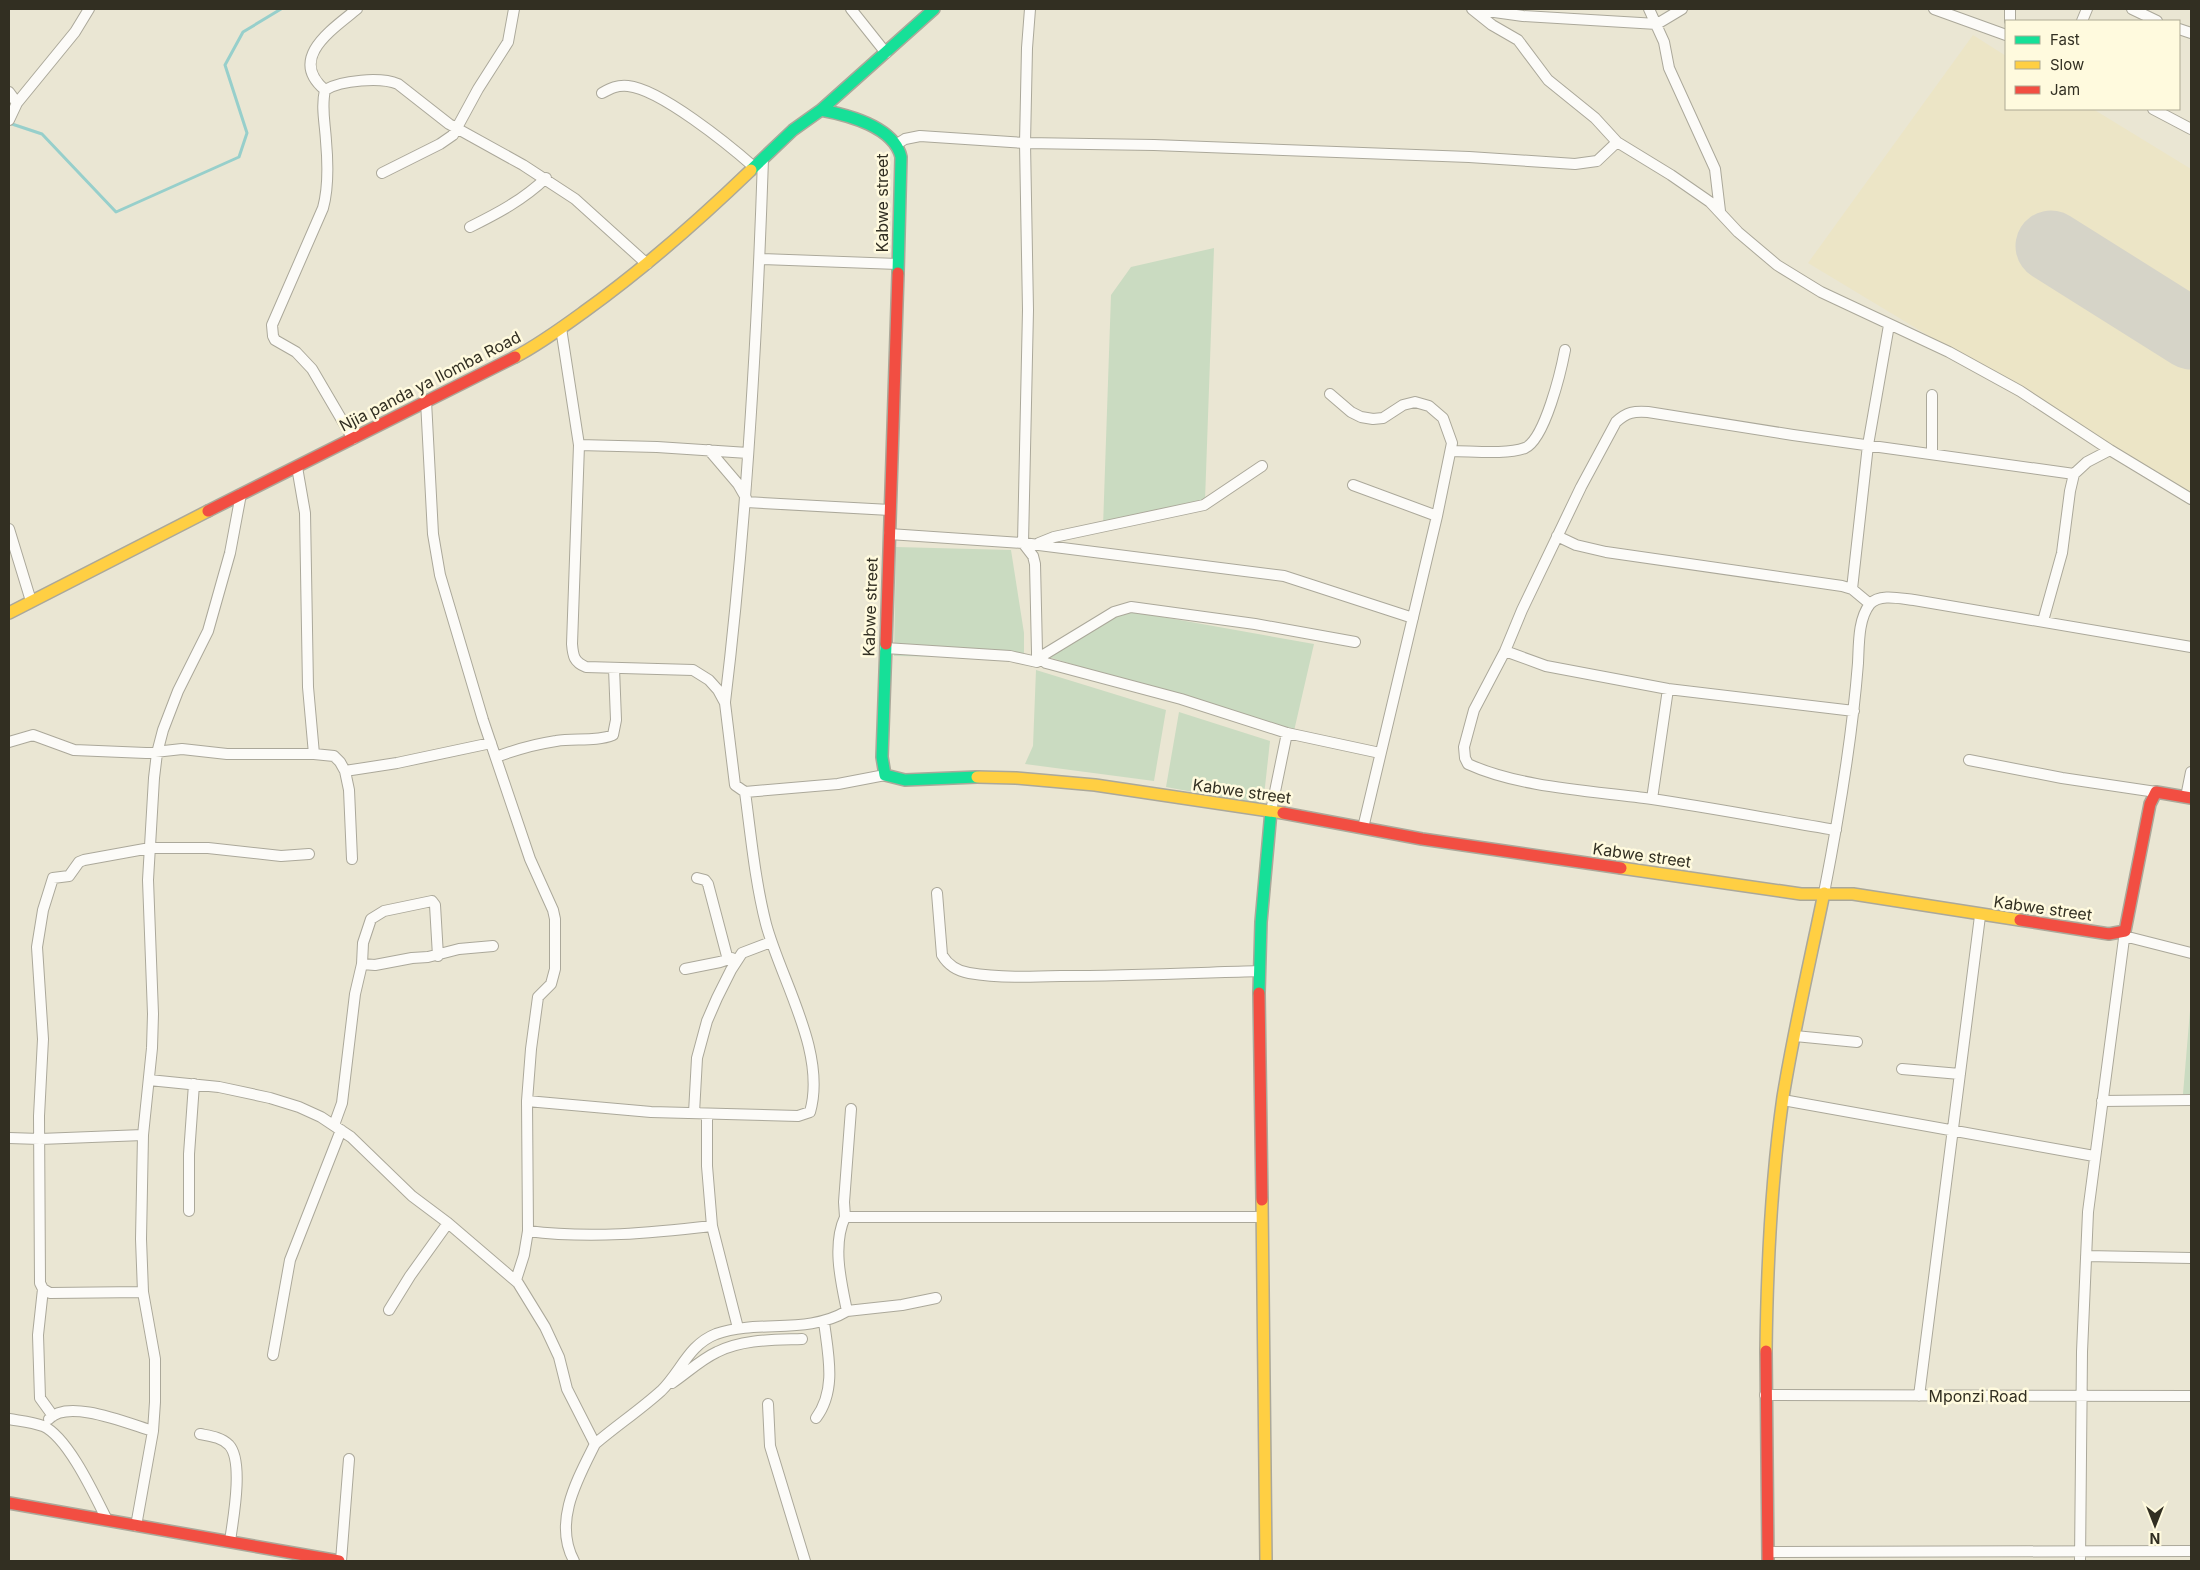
<svg xmlns="http://www.w3.org/2000/svg" width="2200" height="1570" viewBox="0 0 2200 1570" font-family="Inter,sans-serif">
<style>
.built{fill:#ece5c6}
.green{fill:#cadbc1}
.lines{fill:none;stroke-linecap:round;stroke-linejoin:round}
.stream{stroke:#97cfcb;stroke-width:3}
.runway{stroke:#d6d4c8;stroke-width:71}
.street-casing{stroke:#aba89a;stroke-width:12}
.fast-casing{stroke:#aba89a;stroke-width:14}
.slow-casing{stroke:#aba89a;stroke-width:14}
.jam-casing{stroke:#aba89a;stroke-width:14}
.street{stroke:#fcfbf8;stroke-width:10}
.fast{stroke:#16e098;stroke-width:11}
.slow{stroke:#ffcf43;stroke-width:11}
.jam{stroke:#f24e42;stroke-width:11}
.labels{text-anchor:middle;dominant-baseline:central;stroke-width:5;stroke-linejoin:round;paint-order:stroke}
.street-label{font-size:16px;fill:#322f22;stroke:#fffade}
</style>
<rect width="100%" height="100%" fill="#eae6d3"/>
<path class="built" d="M 1973,35 L 2006,56 L 2006,109 L 2093,109 L 2191,169 L 2191,494 L 1808,263 Z"/>
<path class="green" d="M 1214,248 L 1205,501 L 1103,527 L 1111,295 L 1131,267 Z
M 896,547 L 1011,550 L 1024,633 L 1024,658 L 894,656 Z
M 1118,609 L 1314,644 L 1294,731 L 1045,656 Z
M 1036,670 L 1166,710 L 1154,781 L 1025,764 L 1033,746 Z
M 1179,712 L 1270,741 L 1263,805 L 1166,787 Z
M 2191,999 L 2191,1094 L 2183,1094 Z"/>
<g class="lines">
<path class="stream" d="M 9,123 L 42,134 L 116,212 L 239,157 L 247,133 L 225,65 L 243,32 L 281,9"/>
<path class="runway" d="M 2051,246 L 2191,334"/>
<g class="street-casing">
<path id="street" d="M 357,9 C 333,29 287,58 325,90 C 341,80 381,77 398,84 L 449,124 L 523,165 L 575,199 L 647,264
M 851,9 L 886,53
M 1030,9 L 1027,48 L 1025,143 L 1028,310 L 1023,543 L 1284,576 L 1413,618
M 1472,9 L 1492,25 L 1518,40 L 1548,80 L 1595,118 L 1617,142 L 1671,175 L 1710,202 L 1738,232 L 1777,265 L 1821,292 L 1949,352 L 2020,391 L 2110,450 L 2191,499
M 1473,9 L 1523,16 L 1657,24 L 1682,9
M 1649,9 L 1664,42 L 1669,68 L 1715,169 L 1720,211
M 1934,9 L 2006,35
M 2132,9 L 2157,21
M 2010,21 L 2010,9
M 2082,21 L 2087,9
M 2179,29 L 2191,33
M 325,90 C 321,107 325,123 326,141 C 328,163 329,186 323,208 L 272,325 L 273,336 L 275,340 L 296,352 L 312,369 L 353,439
M 9,92 L 17,103
M 602,93 C 611,88 617,85 628,86 C 660,89 729,145 754,167
M 2153,109 L 2191,129
M 9,120 L 17,103 L 75,32 L 89,9
M 897,144 L 905,139 L 920,136 L 1025,143 L 1154,145 L 1469,157 L 1575,164 L 1597,161 L 1617,142
M 382,173 L 440,144 L 453,135 L 478,89 L 508,42 L 514,9
M 470,227 C 498,213 523,200 546,178
M 760,259 L 898,264
M 561,328 L 579,445 L 572,644 C 573,656 574,662 586,667 L 693,670 L 709,680 L 718,690 L 725,703 L 735,785 L 745,792 L 838,784 L 885,775
M 1330,394 L 1351,412 L 1361,417 L 1373,419 L 1383,418 L 1403,405 L 1415,402 L 1429,406 L 1443,418 L 1452,443 L 1437,516 L 1363,828
M 426,401 L 433,534 L 440,575 L 483,720 L 530,859 L 553,910 L 555,919 L 555,969 L 551,984 L 538,997 L 531,1049 L 527,1101 L 528,1231 L 524,1255 L 516,1280
M 579,445 L 657,447 L 748,453
M 709,450 L 738,484 L 746,498
M 1451,451 C 1472,451 1506,455 1525,448 C 1545,439 1561,371 1565,350
M 1932,454 L 1932,395
M 297,467 L 305,513 L 308,687 L 314,754
M 1353,485 L 1437,516
M 746,502 L 890,510
M 9,529 L 31,601
M 889,534 L 1023,543 L 1033,556 L 1035,564 L 1037,652 L 1037,656 L 1046,663 L 1181,699 L 1287,733 L 1380,753
M 1557,536 L 1576,545 L 1606,552 L 1842,586 L 1852,589 L 1870,604
M 1039,543 L 1054,537 L 1204,505 L 1262,466
M 1852,589 L 1868,445 L 1889,325
M 2043,621 L 2062,553 L 2070,491 L 2074,474 L 2087,462 L 2110,450
M 885,648 L 1010,656 L 1037,662
M 1505,651 L 1546,666 L 1668,689 L 1854,711
M 1037,656 L 1045,654 L 1114,612 L 1131,607 L 1255,624 L 1355,642
M 725,702 C 747,521 757,341 763,159
M 9,742 L 33,735 L 74,750 L 146,753 L 182,749 L 227,754 L 314,754 L 334,756 L 340,762 L 345,771 L 349,790 L 352,859
M 496,757 C 515,750 535,744 556,741 C 574,738 596,742 613,735 L 616,720 L 614,668
M 1969,760 L 2062,778 L 2156,792
M 345,771 L 397,763 L 491,743
M 2186,797 L 2191,772
M 1652,799 L 1668,689
M 1271,811 L 1287,733
M 1836,830 C 1775,820 1713,808 1652,799 C 1595,791 1520,788 1468,764 L 1465,758 L 1464,747 L 1474,710 L 1505,651 L 1522,610 L 1581,487 L 1616,422 C 1627,412 1634,411 1648,412 L 1793,435 L 2074,474
M 697,878 L 705,880 L 708,884 L 728,960
M 937,893 L 942,955 C 948,965 957,971 969,973 C 999,978 1031,977 1061,976 C 1127,976 1193,973 1259,971
M 1824,893 C 1839,816 1852,740 1858,663 C 1859,644 1858,619 1870,604 C 1880,593 1902,599 1914,600 L 2191,647
M 2124,936 L 2191,953
M 362,964 L 375,965 L 412,958 L 428,957 L 459,949 L 493,946
M 685,969 L 720,962 L 732,958
M 1795,1036 L 1857,1042
M 1902,1069 L 1960,1074
M 149,1080 L 219,1087 L 270,1098 L 299,1107 L 321,1117 L 351,1137 L 412,1196 L 448,1223 L 518,1283 L 545,1327 L 559,1357 L 567,1389 L 595,1444 C 577,1480 553,1522 574,1561
M 1783,1100 L 2094,1156
M 527,1101 L 651,1112 L 798,1116 L 810,1112 C 827,1053 781,980 766,924 C 755,881 751,836 745,792
M 2102,1101 L 2191,1100
M 694,1113 L 697,1058 L 707,1021 L 717,998 L 731,970 L 742,953 L 771,942
M 707,1114 L 707,1166 L 712,1226 L 738,1328
M 334,1125 L 342,1103 L 355,994 L 362,964 L 363,943 L 371,919 L 384,911 L 432,901 L 435,905 L 438,956
M 9,1138 L 40,1139 L 143,1135
M 189,1211 L 189,1154 L 194,1084
M 845,1217 L 844,1202 L 851,1109
M 528,1231 C 590,1239 651,1233 712,1226
M 2086,1256 L 2191,1258
M 43,1289 L 38,1335 L 40,1398 L 53,1416
M 143,1292 L 50,1293 L 43,1289 L 40,1283 L 39,1116 L 43,1039 L 37,947 L 43,910 L 53,878 L 69,876 L 79,862 L 84,860 L 150,848 L 208,848 L 281,856 L 309,854
M 389,1310 L 410,1276 L 448,1223
M 847,1311 L 902,1305 L 936,1298
M 273,1355 L 290,1260 L 341,1130
M 672,1383 C 687,1373 700,1360 717,1352 C 743,1339 774,1340 802,1339
M 1765,1395 L 2191,1396
M 1919,1396 L 1980,916
M 768,1404 L 770,1446 L 805,1561
M 816,1418 C 837,1390 828,1354 824,1322
M 9,1419 C 20,1421 32,1422 43,1426 C 68,1437 95,1496 107,1520
M 49,1419 C 68,1398 129,1424 153,1431
M 200,1434 C 210,1436 221,1437 229,1445 C 244,1461 233,1520 230,1541
M 595,1444 C 616,1426 640,1410 661,1391 C 681,1372 688,1345 716,1334 C 759,1319 807,1335 847,1311 C 841,1282 832,1245 845,1217 L 1261,1217
M 136,1526 L 153,1431 L 155,1402 L 155,1359 L 143,1292 L 141,1239 L 143,1135 L 152,1048 L 153,1014 L 148,880 L 154,778 L 157,753 L 163,730 L 178,691 L 208,631 L 230,553 L 241,494
M 1768,1552 L 2191,1551
M 341,1561 L 349,1459
M 2080,1561 L 2082,1352 L 2088,1212 L 2125,931"/>
</g>
<g class="fast-casing">
<path id="fast" d="M 821,110 C 848,115 894,127 901,157 L 898,273
M 751,170 L 793,130 L 821,110 L 934,9
M 886,644 L 882,757 L 885,775 L 905,780 L 977,777
M 1259,993 L 1261,922 L 1271,811"/>
</g>
<g class="slow-casing">
<path id="slow" d="M 515,357 C 540,344 563,327 585,311 C 645,268 698,221 751,170
M 9,613 L 208,511
M 977,777 L 1016,778 L 1095,785 L 1283,813
M 1621,868 L 1801,894 L 1853,894 L 2020,920
M 1262,1200 L 1266,1561
M 1766,1351 C 1767,1266 1771,1181 1783,1097 C 1794,1029 1810,961 1824,893"/>
</g>
<g class="jam-casing">
<path id="jam" d="M 208,511 L 515,357
M 886,644 L 898,273
M 1283,813 L 1422,839 L 1621,868
M 2020,920 L 2109,934 L 2125,931 L 2150,804 L 2156,792 L 2191,798
M 1259,993 L 1262,1200
M 1766,1351 L 1768,1561
M 9,1503 L 339,1561"/>
</g>
<use href="#street" class="street"/>
<use href="#fast" class="fast"/>
<use href="#slow" class="slow"/>
<use href="#jam" class="jam"/>
</g>
<g class="labels">
<g class="street-label">
<text transform="translate(882 203) rotate(-90)">Kabwe street</text>
<text transform="translate(430 381) rotate(-27)">Njia panda ya Ilomba Road</text>
<text transform="translate(870 607) rotate(-88)">Kabwe street</text>
<text transform="translate(1242 791) rotate(8)">Kabwe street</text>
<text transform="translate(1642 855) rotate(8)">Kabwe street</text>
<text transform="translate(2043 908) rotate(8)">Kabwe street</text>
<text x="1978" y="1396">Mponzi Road</text>
</g>
</g>
<rect width="2200" height="1570" fill="none" stroke="#322f22" stroke-width="20"/>
<rect x="2005" y="20" width="175" height="90" fill="#fffade" stroke="#ada993"/>
<rect x="2015" y="36" width="25" height="8" fill="#16e098" stroke="#ada993"/>
<text x="2050" y="45" font-size="15" fill="#322f22">Fast</text>
<rect x="2015" y="61" width="25" height="8" fill="#ffcf43" stroke="#ada993"/>
<text x="2050" y="70" font-size="15" fill="#322f22">Slow</text>
<rect x="2015" y="86" width="25" height="8" fill="#f24e42" stroke="#ada993"/>
<text x="2050" y="95" font-size="15" fill="#322f22">Jam</text>
<g transform="translate(2155 1525) rotate(180)" stroke="#fffade" stroke-width="4" paint-order="stroke">
<path d="M0-4L9 19L0 12L-9 19Z" fill="#322f22"/>
<text y="-8" font-size="14" font-weight="bold" text-anchor="middle" fill="#322f22">N</text>
</g>
</svg>
